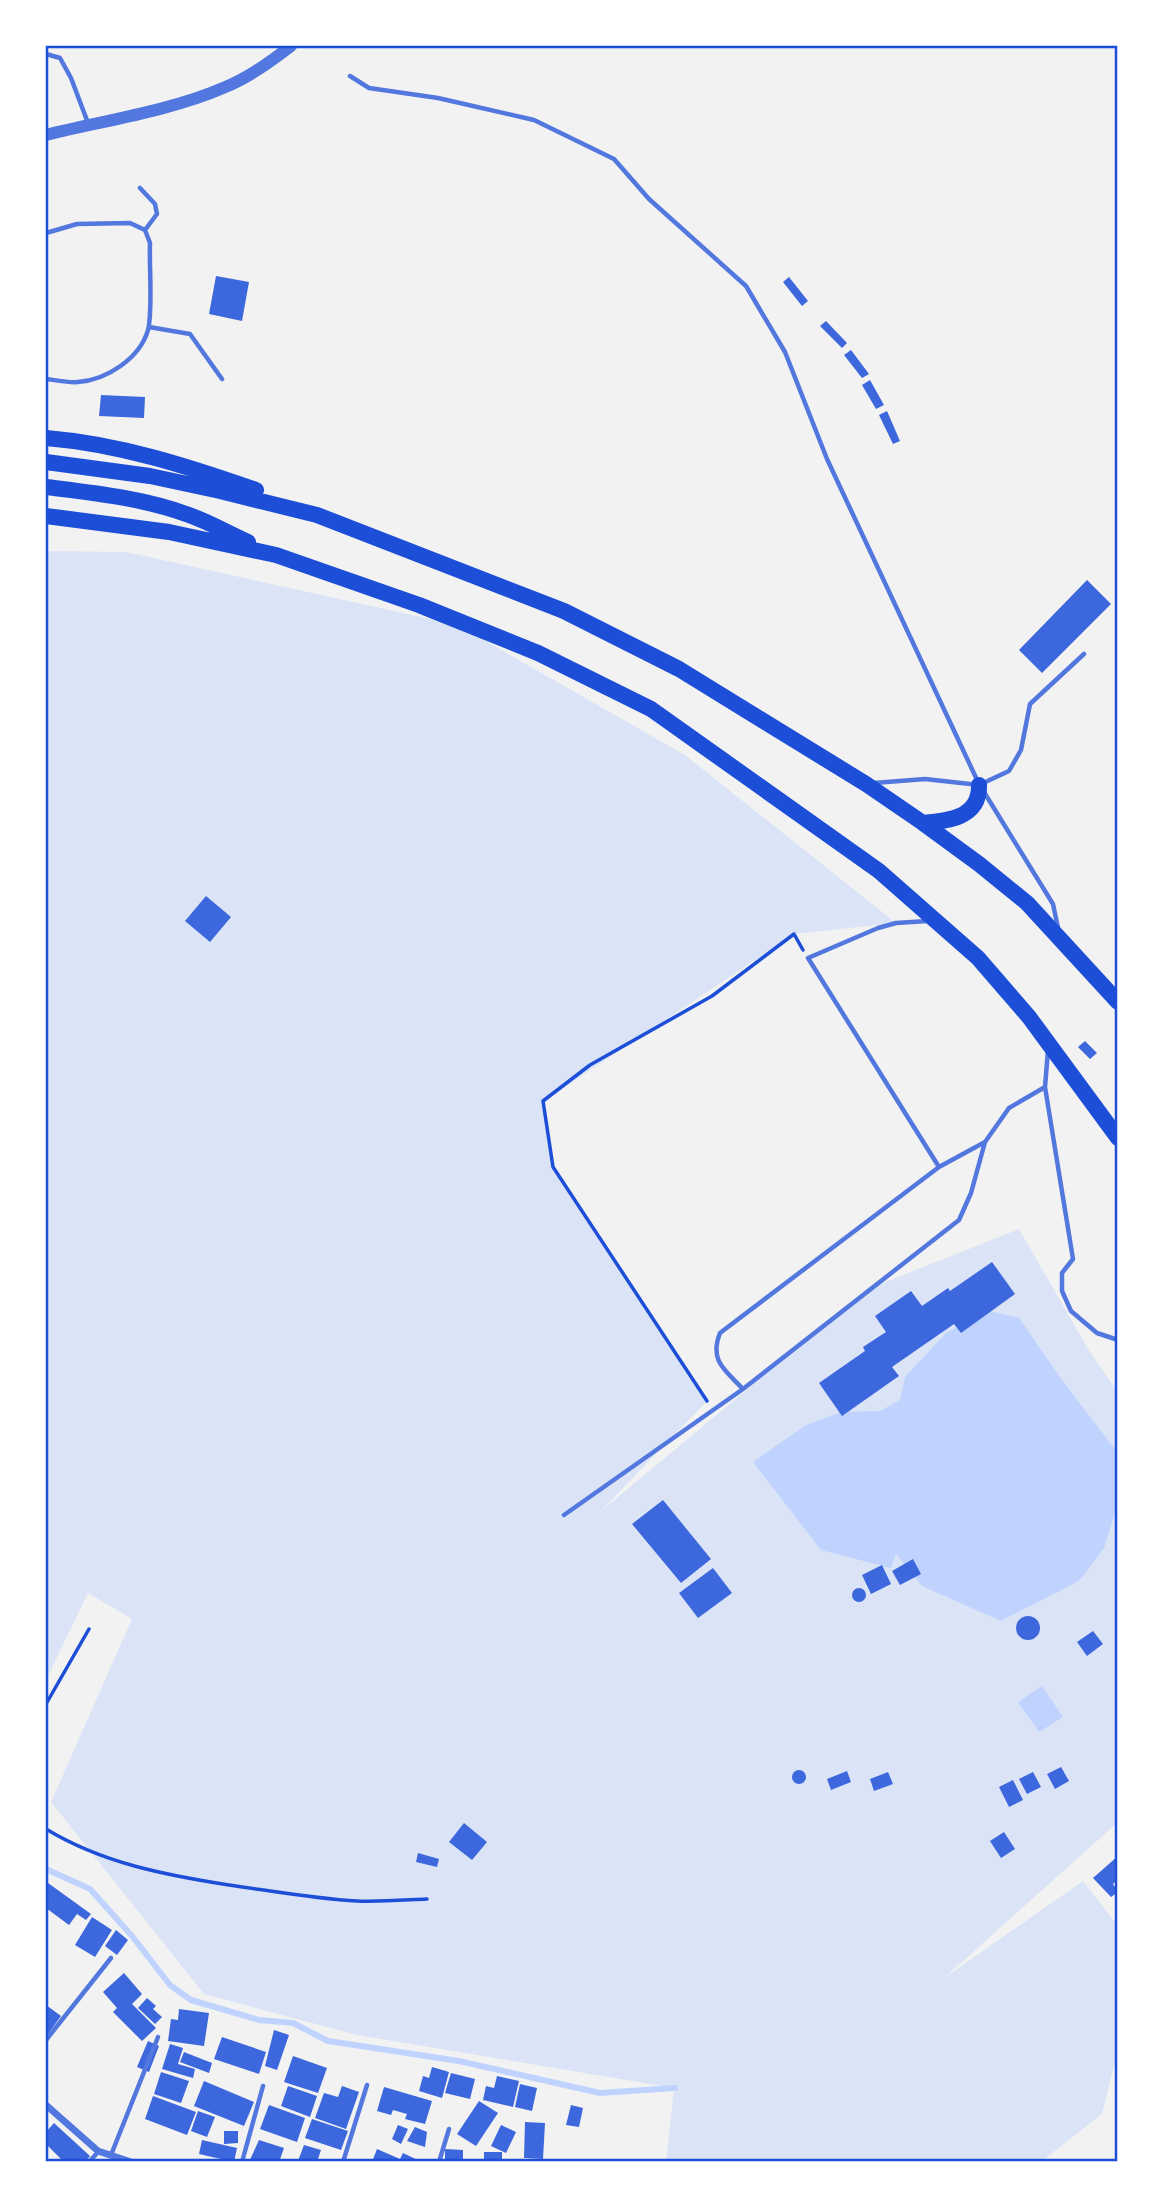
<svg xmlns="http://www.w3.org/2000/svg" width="1163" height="2207" viewBox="0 0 1163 2207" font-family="Ubuntu,sans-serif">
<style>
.green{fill:#dbe4f7}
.water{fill:#bfd3fe}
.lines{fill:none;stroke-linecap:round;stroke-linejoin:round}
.stream{stroke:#bfd3fe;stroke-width:6}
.building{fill:#3d67dc}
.path{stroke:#1d4ed8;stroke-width:3.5}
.service{stroke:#5277de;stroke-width:4.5}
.minor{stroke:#5277de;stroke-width:7}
.tertiary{stroke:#5277de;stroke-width:12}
.trunk{stroke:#1d4ed8;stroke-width:16}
.neatline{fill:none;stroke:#1d4ed8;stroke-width:2.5}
</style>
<rect width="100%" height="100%" fill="#f2f2f2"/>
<path class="green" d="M 46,551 L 126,552 L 458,625 L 685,755 L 896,923 L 794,934 L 544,1101 L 553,1167 L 707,1401 L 601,1511 L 868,1289 L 1019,1229 L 1088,1349 L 1117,1391 L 1117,1823 L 944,1978 L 1083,1881 L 1117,1925 L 1117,2053 L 1102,2114 L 1042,2161 L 666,2161 L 674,2088 L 357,2035 L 204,1994 L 51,1802 L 132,1619 L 88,1593 L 46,1680 Z"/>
<path class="water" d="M 990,1311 L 1019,1318 L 1062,1380 L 1117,1452 L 1117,1506 L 1104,1548 L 1079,1581 L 1001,1621 L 922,1586 L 896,1554 L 891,1568 L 821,1550 L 753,1462 L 806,1425 L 841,1412 L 880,1411 L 900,1400 L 905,1377 L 946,1333 Z
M 1042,1686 L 1063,1717 L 1039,1732 L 1018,1702 Z"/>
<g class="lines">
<path class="stream" d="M 46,1869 L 90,1889 L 132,1936 L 170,1985 L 191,2000 L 259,2020 L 293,2023 L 328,2041 L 459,2061 L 600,2093 L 675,2088"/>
</g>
<path class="building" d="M 216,276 L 249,282 L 242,321 L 209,314 Z
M 789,277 L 808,301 L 802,306 L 783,282 Z
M 826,321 L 847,343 L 842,348 L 820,326 Z
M 851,350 L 869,374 L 862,378 L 844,355 Z
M 870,380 L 884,405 L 876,409 L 862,385 Z
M 101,395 L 145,397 L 144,418 L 99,416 Z
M 887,411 L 900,441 L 893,444 L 879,415 Z
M 1087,580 L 1111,604 L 1042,673 L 1019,650 Z
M 206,896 L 231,917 L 210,942 L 185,921 Z
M 1085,1041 L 1097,1053 L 1090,1059 L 1078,1047 Z
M 992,1262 L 1015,1294 L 961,1333 L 954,1324 L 892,1367 L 899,1376 L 842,1416 L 819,1383 L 865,1351 L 863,1347 L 886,1332 L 875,1316 L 911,1291 L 922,1306 L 948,1288 L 950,1291 Z
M 663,1500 L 711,1559 L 681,1583 L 632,1524 Z
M 913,1559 L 921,1574 L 900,1585 L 892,1571 Z
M 882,1565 L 891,1584 L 871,1594 L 862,1575 Z
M 713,1568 L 732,1593 L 698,1618 L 679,1593 Z
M852 1595a7 7 0 1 1 14 0a7 7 0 1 1-14 0Z
M1016 1628a12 12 0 1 1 24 0a12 12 0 1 1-24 0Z
M 1093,1631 L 1103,1644 L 1087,1656 L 1077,1642 Z
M 1061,1767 L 1069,1781 L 1055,1789 L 1047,1774 Z
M792 1777a7 7 0 1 1 14 0a7 7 0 1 1-14 0Z
M 847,1771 L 851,1782 L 831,1790 L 827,1779 Z
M 888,1772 L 893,1784 L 874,1791 L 870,1779 Z
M 1033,1772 L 1041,1787 L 1027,1794 L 1019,1779 Z
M 1013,1780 L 1023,1800 L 1009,1807 L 999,1787 Z
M 464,1823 L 487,1842 L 472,1860 L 449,1842 Z
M 1004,1832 L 1015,1849 L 1001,1858 L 990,1841 Z
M 418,1853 L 439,1859 L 437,1867 L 416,1862 Z
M 1118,1856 L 1118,1879 L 1113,1884 L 1118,1892 L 1111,1897 L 1093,1878 Z
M 48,1883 L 91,1914 L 86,1920 L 77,1914 L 69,1925 L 46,1908 L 46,1886 Z
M 92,1917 L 112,1930 L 95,1957 L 75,1945 Z
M 116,1930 L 128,1940 L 117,1955 L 105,1946 Z
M 124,1973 L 142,1994 L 132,2004 L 156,2028 L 142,2041 L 113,2012 L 117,2008 L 103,1992 Z
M 147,1998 L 156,2006 L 153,2009 L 162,2017 L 155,2024 L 138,2008 Z
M 46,2005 L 61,2016 L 46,2037 Z
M 179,2009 L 209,2013 L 204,2046 L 168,2041 L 171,2019 L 178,2020 Z
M 274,2030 L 289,2035 L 277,2070 L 265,2066 Z
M 222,2037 L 266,2052 L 259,2074 L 214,2059 Z
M 148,2041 L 159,2046 L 149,2072 L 137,2067 Z
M 170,2044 L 183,2048 L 178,2064 L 195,2069 L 193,2078 L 162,2069 Z
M 184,2052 L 212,2063 L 209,2073 L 180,2062 Z
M 293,2056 L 327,2068 L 318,2093 L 284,2082 Z
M 432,2067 L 449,2072 L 442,2098 L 419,2091 L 423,2076 L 429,2078 Z
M 161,2072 L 189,2081 L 181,2103 L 154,2094 Z
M 451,2073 L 475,2079 L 470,2099 L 445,2093 Z
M 497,2076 L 519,2081 L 513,2107 L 483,2100 L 486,2086 L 494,2088 Z
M 204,2081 L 254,2102 L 244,2126 L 194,2106 Z
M 520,2084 L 537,2088 L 532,2111 L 515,2107 Z
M 288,2086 L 317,2096 L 310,2117 L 281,2106 Z
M 342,2086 L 359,2092 L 346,2129 L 315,2118 L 324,2093 L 338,2097 Z
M 384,2087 L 432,2101 L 425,2124 L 405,2119 L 407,2114 L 393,2110 L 391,2115 L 377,2111 Z
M 153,2096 L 196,2112 L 187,2135 L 145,2119 Z
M 479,2101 L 498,2113 L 476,2146 L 457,2134 Z
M 269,2105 L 305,2118 L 297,2142 L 260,2129 Z
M 571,2105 L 583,2108 L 579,2127 L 566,2125 Z
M 198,2111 L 215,2117 L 207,2137 L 191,2131 Z
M 312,2119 L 348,2131 L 341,2150 L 305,2138 Z
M 525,2122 L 545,2123 L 543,2159 L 524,2158 Z
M 54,2123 L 90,2156 L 85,2162 L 64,2162 L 46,2144 L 46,2132 Z
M 398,2125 L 408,2129 L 401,2144 L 392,2139 Z
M 501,2125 L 516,2132 L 506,2153 L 491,2146 Z
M 415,2127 L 427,2132 L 425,2147 L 407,2141 Z
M 224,2131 L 238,2131 L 238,2143 L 224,2144 Z
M 202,2140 L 237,2148 L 234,2162 L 199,2154 Z
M 259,2140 L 284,2148 L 279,2162 L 249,2162 Z
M 304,2145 L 321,2150 L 317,2162 L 298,2161 Z
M 377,2149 L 400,2159 L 403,2153 L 422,2162 L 372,2162 Z
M 445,2149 L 463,2150 L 463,2162 L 445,2162 Z
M 484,2152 L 502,2152 L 502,2162 L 484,2162 Z"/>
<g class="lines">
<path class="path" d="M 707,1401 L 553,1167 L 543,1101 L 590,1065 L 712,996 L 794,934 L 803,950
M 46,1704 L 89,1629
M 46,1829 C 102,1863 165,1875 229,1885 C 272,1891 315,1899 357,1901 C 380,1902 404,1900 427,1899
M 1082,2162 L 1083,2162"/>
<path class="service" d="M 46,54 L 60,58 L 71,78 L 88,123
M 350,76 L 369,88 L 438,98 L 534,120 L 614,159 L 649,199 L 746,286 L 785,352 L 827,459 L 978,782
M 140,188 L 155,204 L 157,214 L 145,230
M 46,233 L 77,224 L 130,223 L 145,230 L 150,243 C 149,266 153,311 148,330 C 140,358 107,380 78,382 C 68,383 56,380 46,379
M 149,327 L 190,334 L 222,379
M 874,783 L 925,779 L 979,785 L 1009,771 L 1021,750 L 1030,704 L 1084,654
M 984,792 L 1053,904 L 1058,928
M 928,921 L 896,923 L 878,928 L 808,958 L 939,1167
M 1045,1087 L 1073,1259 L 1062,1273 L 1062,1291 L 1071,1311 L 1097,1333 L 1118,1340
M 743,1389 C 725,1370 709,1361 720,1333 L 939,1167 L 985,1142
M 564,1515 L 743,1389 L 959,1220 L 971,1193 L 985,1142 L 1009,1108 L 1045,1087 L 1048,1050
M 46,2040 L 111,1958
M 111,2155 L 158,2037
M 89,2162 L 98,2152
M 242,2162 L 263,2086
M 343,2162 L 367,2085
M 439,2162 L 449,2129"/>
<path class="minor" d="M 46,2105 L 98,2151 L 131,2162"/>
<path class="tertiary" d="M 46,135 C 102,121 170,111 223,88 C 248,78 270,62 291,46"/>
<path class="trunk" d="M 46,438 C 119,444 187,466 256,490
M 46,462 L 150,476 L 220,491 L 317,515 L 564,611 L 679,669 L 866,784 L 923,823 L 979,864 L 1027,903 L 1118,1002
M 46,487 C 94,493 143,498 189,515 C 209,522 228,533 248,542
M 46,516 L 169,532 L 276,555 L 419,605 L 538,653 L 651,709 L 879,871 L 978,958 L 1029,1017 L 1118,1138
M 923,823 C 948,821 980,818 979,785"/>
</g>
<rect width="1163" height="2207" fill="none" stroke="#ffffff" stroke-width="94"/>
<rect x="47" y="47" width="1069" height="2113" class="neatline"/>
</svg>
